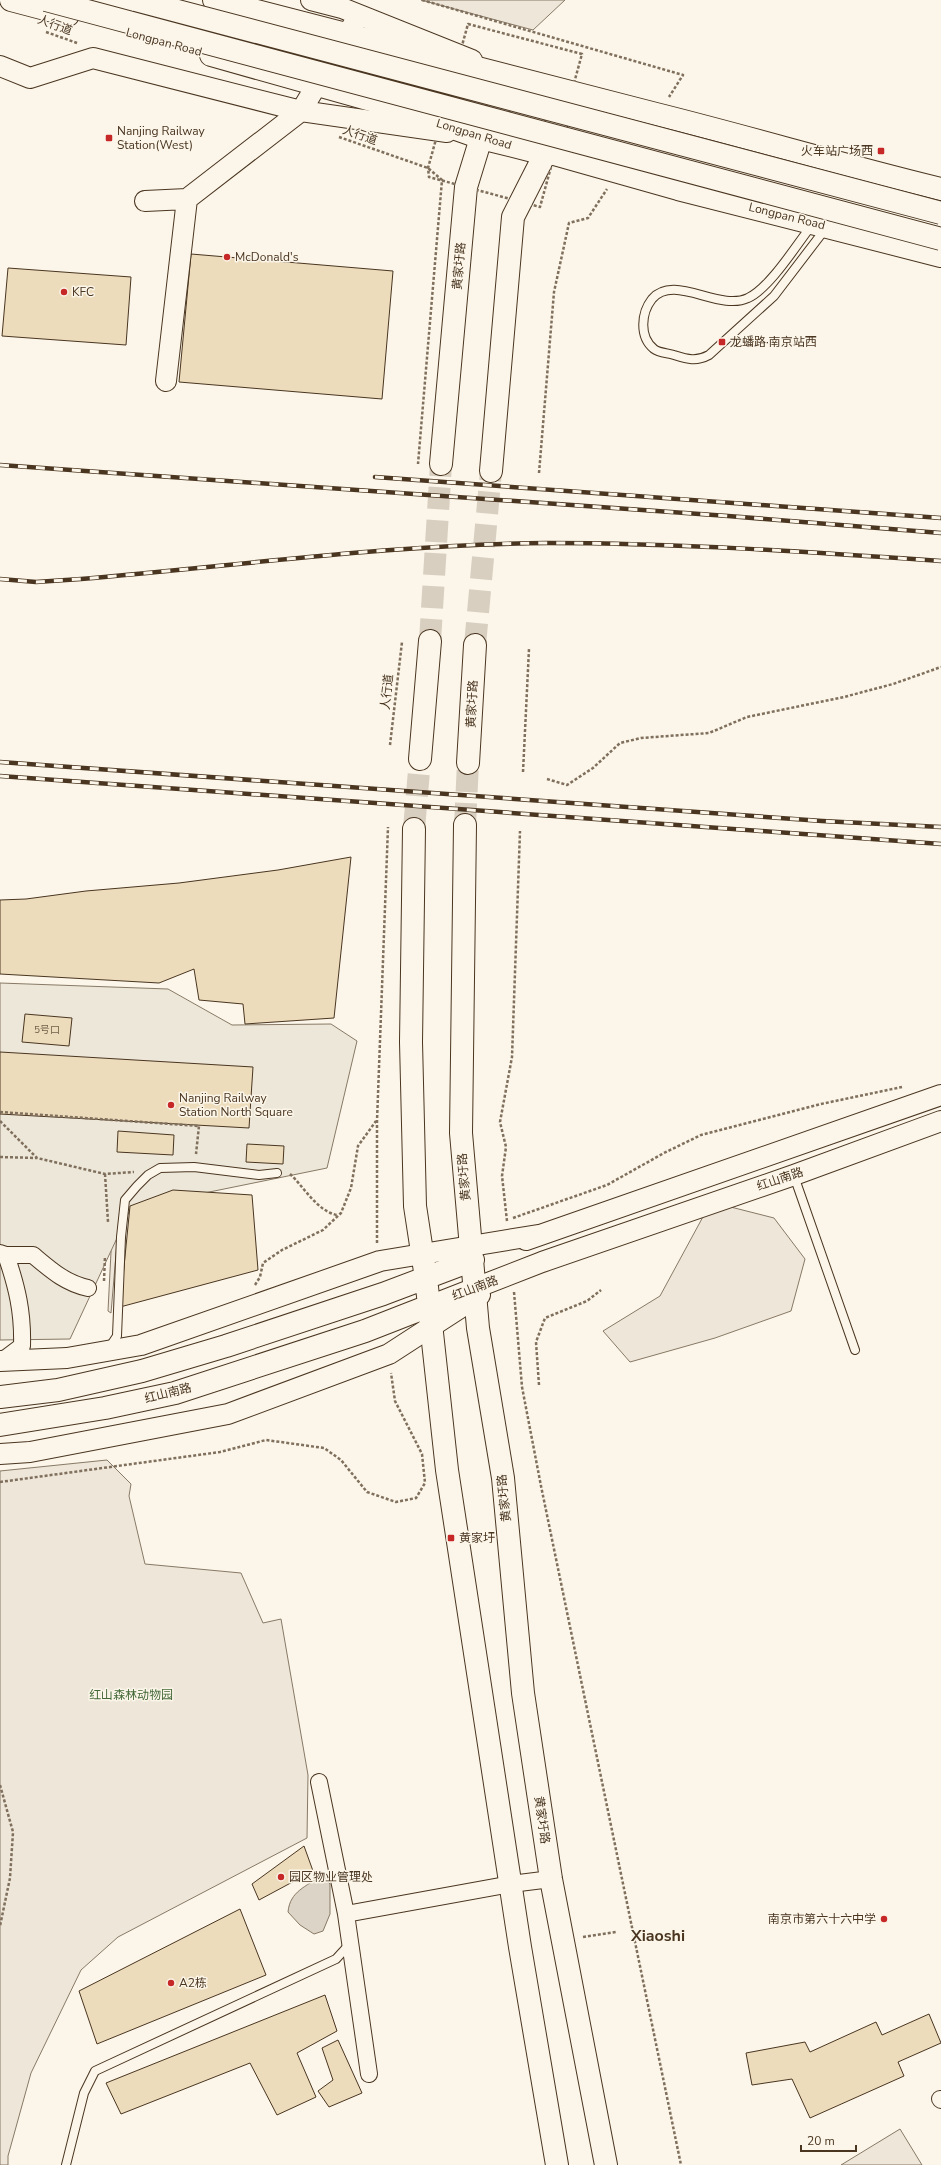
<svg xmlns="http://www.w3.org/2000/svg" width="941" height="2165" viewBox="0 0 941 2165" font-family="'Nunito Sans','Noto Sans SC',sans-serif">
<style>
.green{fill:#ede6d9;stroke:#887966}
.parking{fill:#ede7d9;stroke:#887966}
.water{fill:#dcd4c6;stroke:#887966}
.building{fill:#ecdcbc;stroke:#4a3520}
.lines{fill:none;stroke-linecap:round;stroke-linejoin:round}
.secondary-tunnel{stroke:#d8cfc1;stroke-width:22;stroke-dasharray:22 11;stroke-linecap:butt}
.service-casing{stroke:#4a3520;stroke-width:10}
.minor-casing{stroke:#4a3520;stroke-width:18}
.tertiary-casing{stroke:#4a3520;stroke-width:22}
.secondary-casing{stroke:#4a3520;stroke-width:24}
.primary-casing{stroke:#4a3520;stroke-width:24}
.path{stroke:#7f6f5c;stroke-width:2.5;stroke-dasharray:3 2;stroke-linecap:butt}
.service{stroke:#fbf6e9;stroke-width:8}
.minor{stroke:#fbf6e9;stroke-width:16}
.tertiary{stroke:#fbf6e9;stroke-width:20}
.secondary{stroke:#fbf6e9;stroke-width:22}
.primary{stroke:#fbf6e9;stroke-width:22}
.rail-casing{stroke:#4a3520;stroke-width:4.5}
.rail{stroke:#fbf6e9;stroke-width:3;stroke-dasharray:9;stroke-linecap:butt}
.secondary-bridge-casing{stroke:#4a3520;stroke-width:24;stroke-linecap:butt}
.secondary-bridge{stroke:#fbf6e9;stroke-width:22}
.poi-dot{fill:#c62828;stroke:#fbf6e9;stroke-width:1.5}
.labels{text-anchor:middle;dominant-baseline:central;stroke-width:3;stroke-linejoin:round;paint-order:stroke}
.number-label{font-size:10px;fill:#725f47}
.street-label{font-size:12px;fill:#4a3520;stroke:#fbf6e9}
.poi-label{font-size:12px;fill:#4a3520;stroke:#fbf6e9;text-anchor:start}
.park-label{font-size:12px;fill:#436837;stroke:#fbf6e9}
.district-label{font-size:16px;font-weight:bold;fill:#4a3520;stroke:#fbf6e9}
</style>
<rect width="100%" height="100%" fill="#fbf6e9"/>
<path class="green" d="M 421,0 L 565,0 L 533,30 Z
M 711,1202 L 774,1218 L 805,1259 L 791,1311 L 715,1338 L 630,1362 L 603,1331 L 660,1296 Z
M 119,1219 L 111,1313 L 108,1311 L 112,1232 Z
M 107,1460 L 131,1484 L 129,1496 L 145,1564 L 241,1573 L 263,1623 L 281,1619 L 308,1775 L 307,1838 L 118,1937 L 81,1970 L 31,2073 L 8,2156 L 8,2165 L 0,2165 L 0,1471 Z
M 900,2129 L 922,2165 L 841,2165 Z"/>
<path class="parking" d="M 0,983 L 168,989 L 232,1025 L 331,1024 L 357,1041 L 327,1168 L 131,1208 L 70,1339 L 0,1340 Z"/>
<path class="water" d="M 322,1875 L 330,1884 L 330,1914 L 323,1931 L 314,1934 L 300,1925 L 288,1912 C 290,1891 306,1887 322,1875 Z"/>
<path class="building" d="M 191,254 L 393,271 L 382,399 L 179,382 Z
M 8,268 L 131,277 L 126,345 L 2,336 Z
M 351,857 L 334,1018 L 245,1024 L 243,1004 L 199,1000 L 194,969 L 159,983 L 0,974 L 0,900 L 26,899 L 86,891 L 179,883 L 278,870 Z
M 25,1014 L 72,1018 L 69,1046 L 22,1042 Z
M 0,1052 L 253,1067 L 249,1128 L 0,1114 Z
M 118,1131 L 174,1135 L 173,1155 L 117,1152 Z
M 247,1144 L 284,1146 L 283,1164 L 246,1162 Z
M 173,1190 L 252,1195 L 258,1270 L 120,1307 L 130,1206 Z
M 304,1846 L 313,1871 L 259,1900 L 252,1884 Z
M 240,1909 L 266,1975 L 97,2044 L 79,1991 Z
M 325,1995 L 337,2031 L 297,2053 L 316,2097 L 277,2115 L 250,2063 L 121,2114 L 106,2083 Z
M 929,2014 L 941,2043 L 898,2062 L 904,2076 L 810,2118 L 792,2079 L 752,2085 L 746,2053 L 805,2042 L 810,2052 L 876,2022 L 882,2035 Z
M 338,2040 L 362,2093 L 329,2107 L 318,2091 L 333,2080 L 322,2048 Z"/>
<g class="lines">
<path class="secondary-tunnel" d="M 430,641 L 441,464
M 475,645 L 491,471
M 465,825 L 468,763
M 414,829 L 420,759"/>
<g class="service-casing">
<path id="service" d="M 812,225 C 797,244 770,288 748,298 C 719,312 674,273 652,299 C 641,313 639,337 654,349 C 659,353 668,353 674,355 C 687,359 696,362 709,355 L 774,296 L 826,228
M 794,1176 L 855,1350
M 109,1348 L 117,1336 L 121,1237 L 125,1200 L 137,1186 L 148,1175 L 160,1168 L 194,1167 L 259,1175 L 277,1173
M 66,2165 L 84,2093 L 95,2071 L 336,1959 L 347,1947"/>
</g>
<g class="minor-casing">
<path id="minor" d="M 0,1253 L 6,1255 C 17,1287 23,1312 22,1346 L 2,1361
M 6,1255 L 33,1255 C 51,1270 65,1283 88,1288
M 319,1782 L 346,1914 L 511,1884 L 551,1879
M 346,1914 L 369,2074
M 940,2099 L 941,2100"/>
</g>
<g class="tertiary-casing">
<path id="tertiary" d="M 311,0 L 342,8 L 472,60
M 0,66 L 30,78 L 93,58 L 301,111 L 447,132
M 145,201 L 187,199 L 301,111 L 359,15
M 166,381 L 187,199
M 526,1240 L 941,1095
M 429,1306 L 542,1262 L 794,1175 L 941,1121
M 0,1361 L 67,1358 L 141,1345 L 380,1261 L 538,1235
M 0,1454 L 30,1452 L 228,1414 L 389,1354 L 480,1295"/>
</g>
<g class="secondary-casing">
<path id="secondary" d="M 441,464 L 466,187 L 481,138 L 514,82
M 491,471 L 513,217 L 545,154 L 567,94
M 420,759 L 430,641
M 468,763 L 475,645
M 465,825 L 461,1133 L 478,1328 L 503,1478 L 523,1693 L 551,1879 L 606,2165
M 414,829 L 411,1042 L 415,1206 L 426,1278 L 447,1470 L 520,1947 L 557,2165
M 0,1397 L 58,1390 L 142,1371 L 226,1346 L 383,1294 L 473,1260
M 0,1425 L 105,1408 L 175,1393 L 365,1331 L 429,1306"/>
</g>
<g class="primary-casing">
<path id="primary" d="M 11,0 L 68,15
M 214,0 C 362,39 509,77 656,114 C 752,138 846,166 941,189
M 211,55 L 385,104 L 481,138 L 545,154 L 554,154 L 678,189 L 941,256"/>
</g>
<path class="path" d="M 422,0 L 683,75 L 669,97
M 468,24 L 582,54 L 540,207 L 429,177 L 428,168 Z
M 46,32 L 77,43
M 339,137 L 428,168 L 442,180 L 418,464
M 539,473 L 554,292 L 569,223 L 588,218 L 607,189
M 390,745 L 402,642
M 523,772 L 529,649
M 547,779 L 567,785 L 593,768 L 620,743 L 641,738 L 709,733 L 747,717 L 844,697 L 893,684 L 941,667
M 0,1112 L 199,1126 L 196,1154
M 0,1121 L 37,1158 L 105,1174 L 134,1172
M 0,1157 L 37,1158
M 105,1174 L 108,1222
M 290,1174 C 304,1187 317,1211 337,1215
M 513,1218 L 607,1185 L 664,1153 L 701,1135 L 821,1104 L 902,1087
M 507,1221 L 502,1176 L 506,1147 L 500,1122 L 512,1057 L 520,831
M 377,1243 L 377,1121 L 388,827
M 104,1281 L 105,1256
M 255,1285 L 260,1277 L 263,1263 L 282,1250 L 323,1230 L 341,1213 L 351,1188 L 358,1146 L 376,1121
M 514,1292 L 522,1387 L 541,1486 L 681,2165
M 539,1385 L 536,1342 L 545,1318 L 587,1301 L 601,1290
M 0,1482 L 220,1452 L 266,1440 L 324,1448 L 341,1460 L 367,1492 L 396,1502 L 416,1498 L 425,1483 L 422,1454 L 395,1401 L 391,1373
M 0,1785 L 13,1832 L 10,1878 L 0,1926
M 583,1937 L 616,1932"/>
<use href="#service" class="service"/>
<use href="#minor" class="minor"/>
<use href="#tertiary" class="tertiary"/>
<use href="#secondary" class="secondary"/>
<use href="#primary" class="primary"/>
<g class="rail-casing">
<path id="rail" d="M 0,465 L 728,516 L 941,533
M 375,477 L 941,518
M 0,579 L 36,582 L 81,579 C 236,566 392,544 547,543 C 679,543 810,552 941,561
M 0,762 L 822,821 L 941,827
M 0,776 L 941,844"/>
</g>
<use href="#rail" class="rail"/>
<g class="secondary-bridge-casing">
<path id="secondary-bridge" d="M 46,0 L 941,239
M 136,0 L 941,213"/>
</g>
<use href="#secondary-bridge" class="secondary-bridge"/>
</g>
<g class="poi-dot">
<rect x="105" y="134" width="8" height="8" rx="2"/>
<rect x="877" y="147" width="8" height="8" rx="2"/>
<circle cx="227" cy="257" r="4"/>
<circle cx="64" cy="292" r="4"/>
<rect x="718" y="338" width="8" height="8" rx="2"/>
<circle cx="171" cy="1105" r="4"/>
<rect x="447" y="1534" width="8" height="8" rx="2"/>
<circle cx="281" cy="1877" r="4"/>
<circle cx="884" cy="1919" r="4"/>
<circle cx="171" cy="1983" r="4"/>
</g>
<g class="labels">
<g class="number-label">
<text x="47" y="1030">5号口</text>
</g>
<g class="street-label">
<text transform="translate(55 25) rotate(20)">人行道</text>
<text transform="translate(164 42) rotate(15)">Longpan Road</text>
<text transform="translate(474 134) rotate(17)">Longpan Road</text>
<text transform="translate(360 135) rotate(19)">人行道</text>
<text transform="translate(787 216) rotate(14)">Longpan Road</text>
<text transform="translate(459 266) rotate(-85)">黄家圩路</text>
<text transform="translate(387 692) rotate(-84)">人行道</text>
<text transform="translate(472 704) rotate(-87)">黄家圩路</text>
<text transform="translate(464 1177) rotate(-95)">黄家圩路</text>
<text transform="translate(780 1179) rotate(-19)">红山南路</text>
<text transform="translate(475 1288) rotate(-21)">红山南路</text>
<text transform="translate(168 1393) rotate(-14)">红山南路</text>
<text transform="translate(504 1498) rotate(-96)">黄家圩路</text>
<text transform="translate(542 1820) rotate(82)">黄家圩路</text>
</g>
<g class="poi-label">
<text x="117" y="131">Nanjing Railway<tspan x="117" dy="14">Station(West)</tspan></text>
<text x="873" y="151" text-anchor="end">火车站广场西</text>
<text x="235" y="257">McDonald's</text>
<text x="72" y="292">KFC</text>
<text x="730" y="342">龙蟠路·南京站西</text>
<text x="179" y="1098">Nanjing Railway<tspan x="179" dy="14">Station North Square</tspan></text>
<text x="459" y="1538">黄家圩</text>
<text x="289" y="1877">园区物业管理处</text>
<text x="876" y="1919" text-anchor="end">南京市第六十六中学</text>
<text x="179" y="1983">A2栋</text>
</g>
<g class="park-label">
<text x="131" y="1695">红山森林动物园</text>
</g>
<g class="district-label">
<text x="658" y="1936">Xiaoshi</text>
</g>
</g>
<path d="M801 2145v6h55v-6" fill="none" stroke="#4a3520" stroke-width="2"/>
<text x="807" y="2145" font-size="12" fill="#4a3520" stroke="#fbf6e9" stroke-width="3" paint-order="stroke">20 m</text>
</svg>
